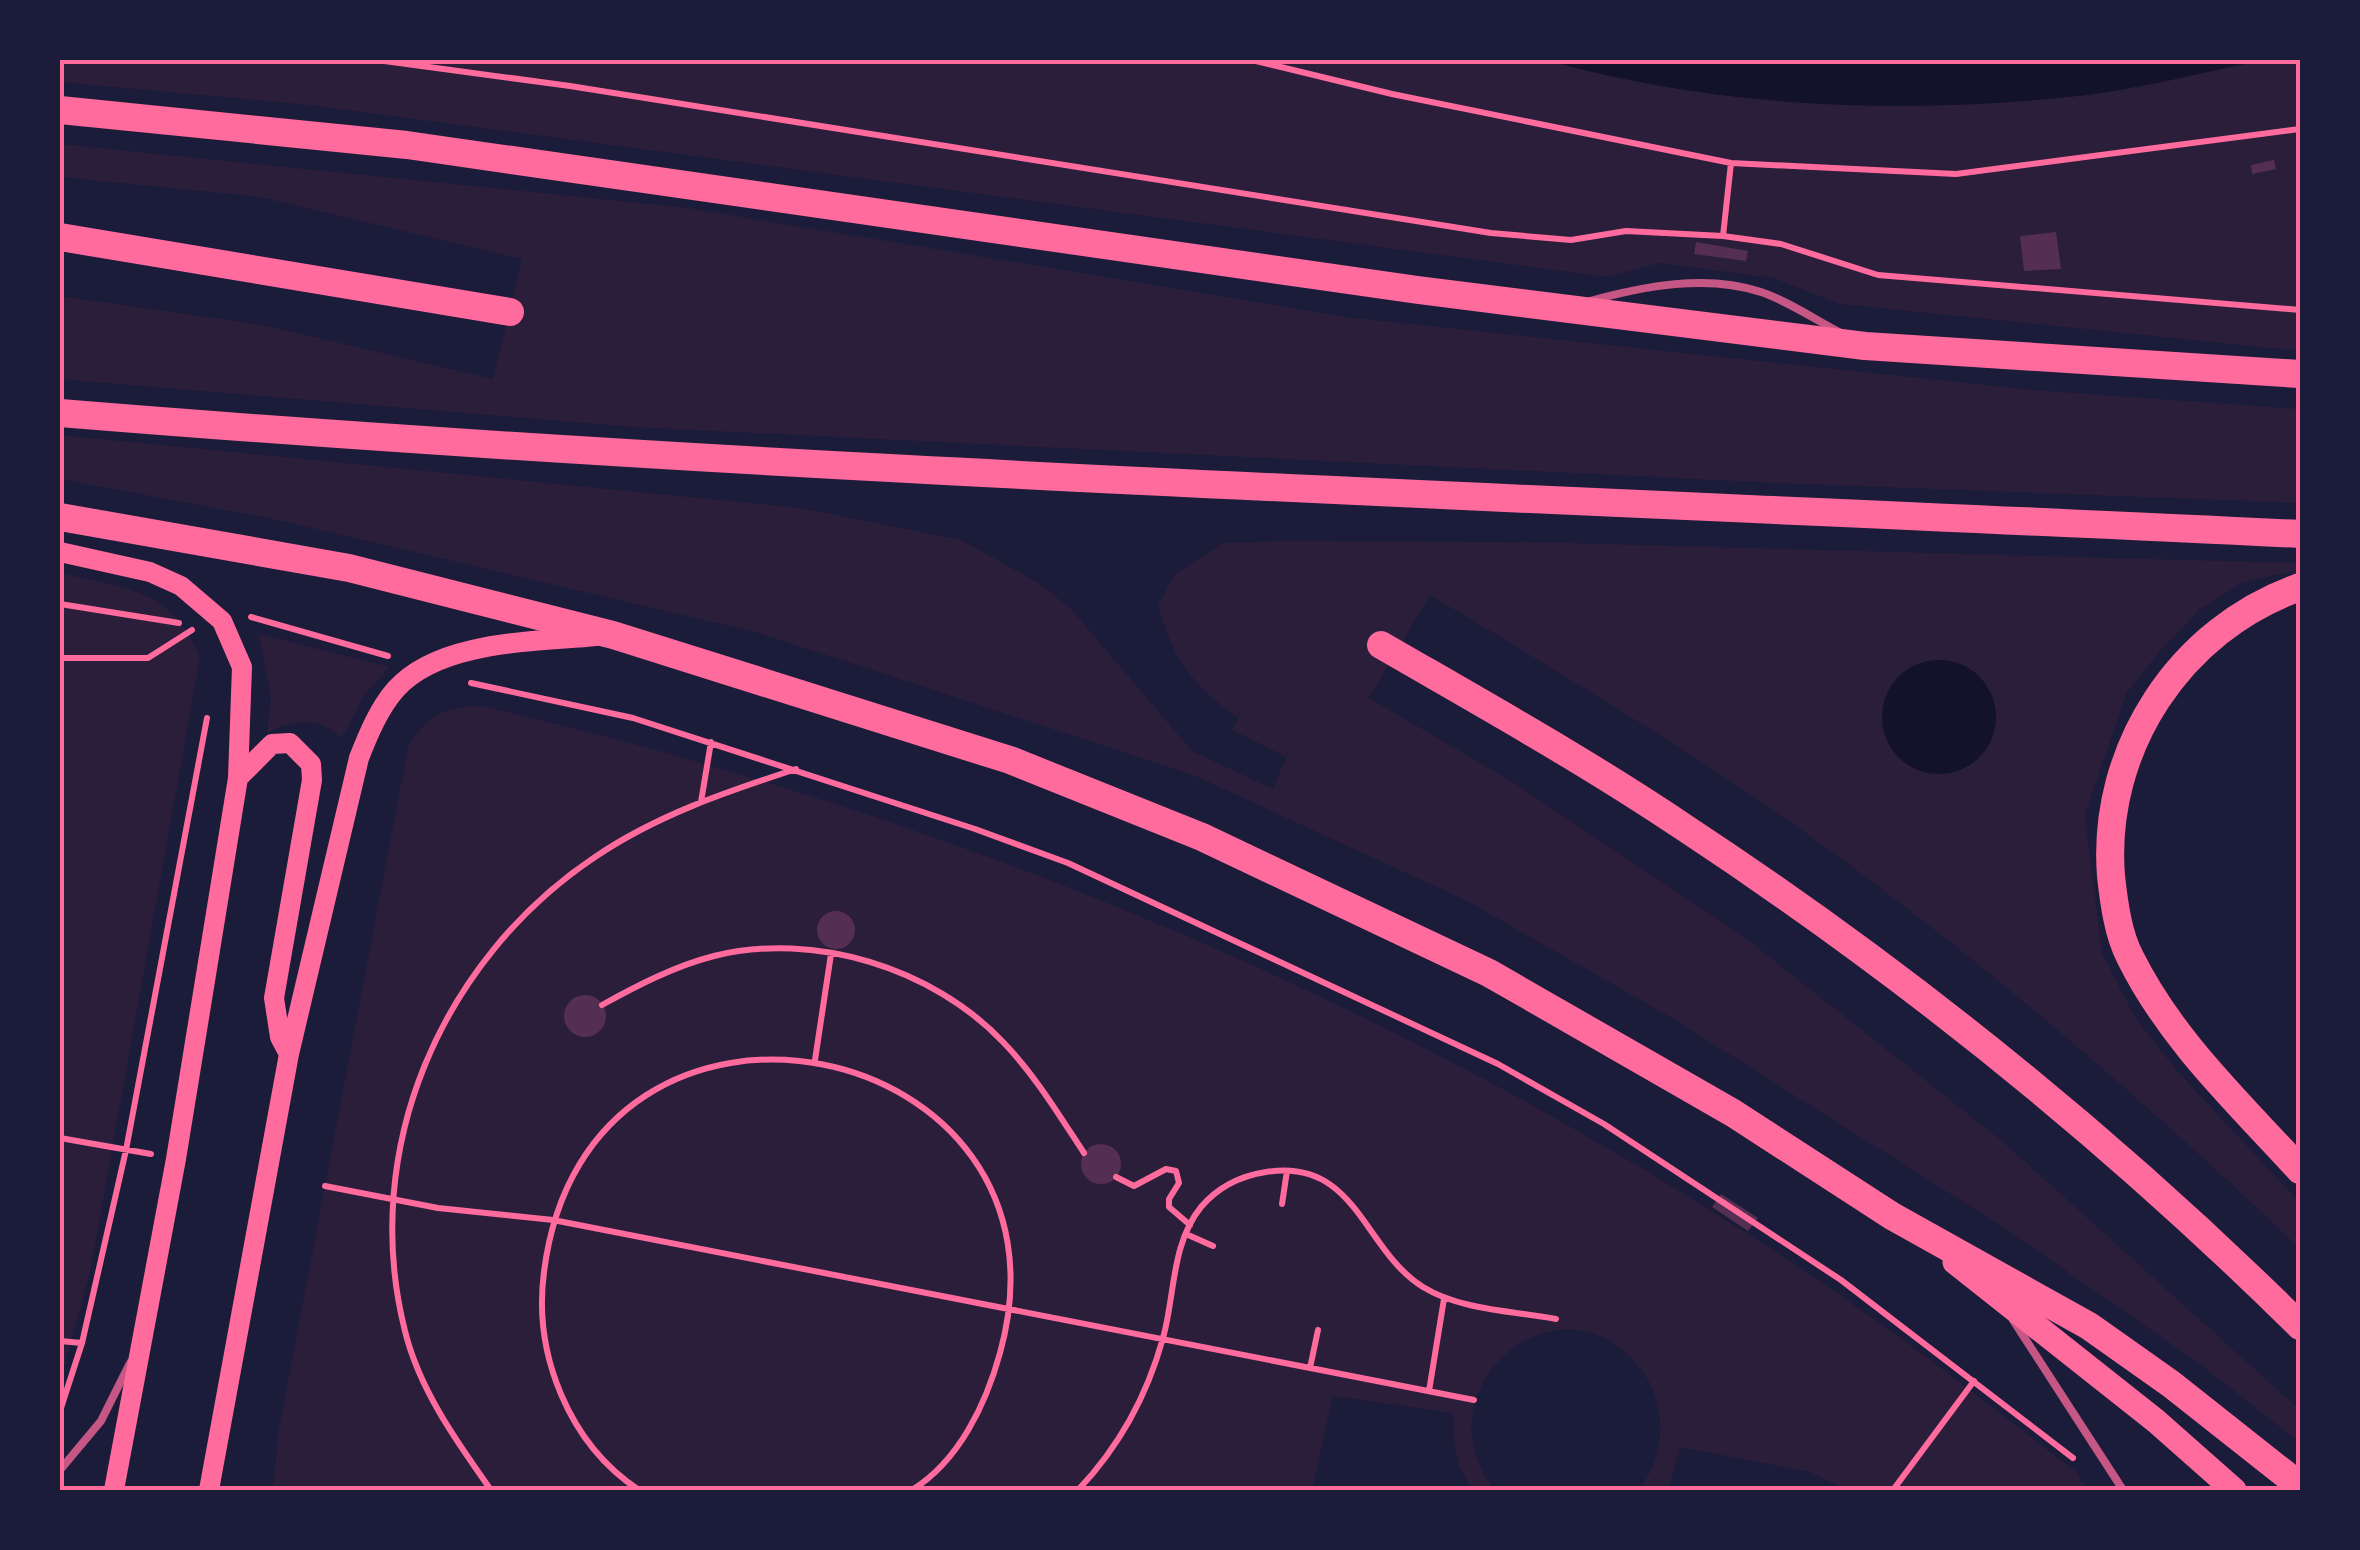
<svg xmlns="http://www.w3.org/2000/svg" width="2360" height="1550" viewBox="0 0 2360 1550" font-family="Raleway,sans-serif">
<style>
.green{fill:#2a1e3b}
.water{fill:#12122b}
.building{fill:#542f53}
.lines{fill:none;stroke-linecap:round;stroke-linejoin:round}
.path{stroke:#ff6b9d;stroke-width:6}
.service{stroke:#c65784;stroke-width:8}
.secondary{stroke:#ff6b9d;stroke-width:20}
.primary{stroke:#ff6b9d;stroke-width:25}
.trunk{stroke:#ff6b9d;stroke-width:28}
.neatline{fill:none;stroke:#ff6b9d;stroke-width:4}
</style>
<rect width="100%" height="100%" fill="#1b1b3a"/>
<path class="green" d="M 60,60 L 1546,60 C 1713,107 1895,114 2067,97 C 2146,90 2221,60 2300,60 L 2300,351 L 1840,304 L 1773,278 L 1659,263 L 1607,277 L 309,105 L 60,82 Z
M 60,144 L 689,208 L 1345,317 L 2033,390 L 2300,409 L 2300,503 L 1777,483 L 633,427 L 60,379 L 60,296 L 263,325 L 493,379 L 522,259 L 260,197 L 60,177 Z
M 60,435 L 801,508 L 961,540 L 1039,583 L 1072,610 L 1192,751 L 1273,789 L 1286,757 L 1232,730 L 1238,718 C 1190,682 1175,663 1158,605 L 1175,574 L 1223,543 L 1276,541 L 1531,542 L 2300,563 L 2300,569 L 2242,583 L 2200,609 L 2160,651 L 2126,694 L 2085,815 L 2102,953 L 2135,1017 L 2178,1072 L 2300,1203 L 2300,1249 C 2141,1096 1969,949 1789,821 C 1673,740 1552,668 1430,595 L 1369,698 L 1511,781 L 1743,936 L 2002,1141 L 2300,1410 L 2300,1443 L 2200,1364 L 2003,1227 L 1672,1018 L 1467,901 L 1193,775 L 759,633 L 278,520 L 60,479 Z
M 60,573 C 125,588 173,589 200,658 L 90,1273 L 60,1380 Z
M 259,634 L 390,667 L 364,695 L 342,738 C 318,716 294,719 267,733 L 271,698 Z
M 481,706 C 963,817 1429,1013 1838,1294 C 1919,1349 1997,1411 2075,1471 L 2088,1490 L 1846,1490 L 1810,1472 L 1680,1447 L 1668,1490 L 1637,1490 C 1657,1470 1663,1439 1659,1412 C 1656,1391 1646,1373 1631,1358 C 1548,1274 1418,1395 1495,1490 L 1472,1490 L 1460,1468 L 1454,1444 L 1453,1413 L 1333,1396 L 1312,1490 L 273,1490 L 278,1434 L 408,747 C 427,715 444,707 481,706 Z"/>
<path class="water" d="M 1546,60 L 2263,60 C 2199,73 2133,91 2068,97 C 1896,115 1713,107 1546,60 Z
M1882 717a57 57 0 1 1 114 0a57 57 0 1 1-114 0Z"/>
<path class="building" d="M 2274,160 L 2276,169 L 2252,174 L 2251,165 Z
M 2056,232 L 2061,269 L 2024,271 L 2020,236 Z
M 1696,242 L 1748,251 L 1746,261 L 1694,254 Z
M817 930a19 19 0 1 1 38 0a19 19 0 1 1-38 0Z
M564 1016a21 21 0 1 1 42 0a21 21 0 1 1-42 0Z
M1081 1164a20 20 0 1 1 40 0a20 20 0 1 1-40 0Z
M 1721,1194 L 1758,1218 L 1748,1231 L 1712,1207 Z"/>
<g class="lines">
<path class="path" d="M 377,60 L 570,86 L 1491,233 L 1571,240 L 1626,231 L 1723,236 L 1781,244 L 1878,275 L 2300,310
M 1252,60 L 1392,94 L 1731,163 L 1956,174 L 2300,129
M 1723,236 L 1731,163
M 60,604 L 179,623
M 251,617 L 388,656
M 60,658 L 148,658 L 192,630
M 471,683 L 633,718 L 975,829 L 1068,863 L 1498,1064 L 1604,1124 L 1841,1280 L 2073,1458
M 701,802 L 711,742
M 602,1005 C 638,985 675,966 714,956 C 814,931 933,968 1003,1042 C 1035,1075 1059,1115 1084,1153
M 815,1060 L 831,954
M 60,1138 L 151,1154
M 1116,1177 L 1134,1186 L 1166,1169 L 1176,1171 L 1179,1183 L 1169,1199 L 1169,1207 L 1190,1225
M 325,1186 L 438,1208 L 553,1220 L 1474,1400
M 1282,1204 L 1287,1171
M 1186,1234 L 1213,1246
M 60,1341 L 82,1343
M 1310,1368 L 1318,1330
M 1429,1391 L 1444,1299
M 60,1411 L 82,1343 L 126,1150 L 207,718
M 491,1490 C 457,1442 419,1389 405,1331 C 359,1150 441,960 595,857 C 657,815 726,792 796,769
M 639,1490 C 569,1444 533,1354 544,1272 C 587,930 1089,1033 1000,1353 C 986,1404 959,1461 912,1490
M 1078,1490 C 1119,1447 1147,1396 1163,1338 C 1175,1296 1171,1244 1201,1207 C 1218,1187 1240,1176 1266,1172 C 1357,1158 1363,1250 1423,1287 C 1460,1310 1513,1311 1556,1319
M 1893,1490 L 1974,1381"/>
<path class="service" d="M 1590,301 C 1644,286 1706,274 1761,292 C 1788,301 1814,319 1839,332
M 2013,1320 L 2123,1490
M 60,1470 L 101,1421 L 130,1363"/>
<path class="secondary" d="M 60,552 L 150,572 L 181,586 L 222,621 L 242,667 L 238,778 L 176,1159 L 114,1490
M 238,778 L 272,744 L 290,743 L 311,764 L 312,780 L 274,998 L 280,1037 L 289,1054
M 209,1490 L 289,1054 L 359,758 C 368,735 379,708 396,689 C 440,640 536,642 596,636"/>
<path class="primary" d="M 1955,1262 L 2156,1421 L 2234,1490"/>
<path class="trunk" d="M 60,110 L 407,145 L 1418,290 L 1865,346 L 2300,374
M 60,237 L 510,312
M 60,413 C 805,474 1554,498 2300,534
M 60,517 L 349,568 L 613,635 L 1010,760 L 1202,837 L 1489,973 L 1733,1113 L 1892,1216 L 2089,1326 L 2171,1384 L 2300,1486
M 2300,587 C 2180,629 2101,749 2111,876 C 2114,903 2118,934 2130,957 C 2171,1040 2239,1103 2300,1170
M 1381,645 C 1483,704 1587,762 1685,828 C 1905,973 2113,1141 2300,1326"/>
</g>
<rect width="2360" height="1550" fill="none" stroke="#1b1b3a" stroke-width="125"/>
<rect x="62" y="62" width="2236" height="1426" class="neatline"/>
</svg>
